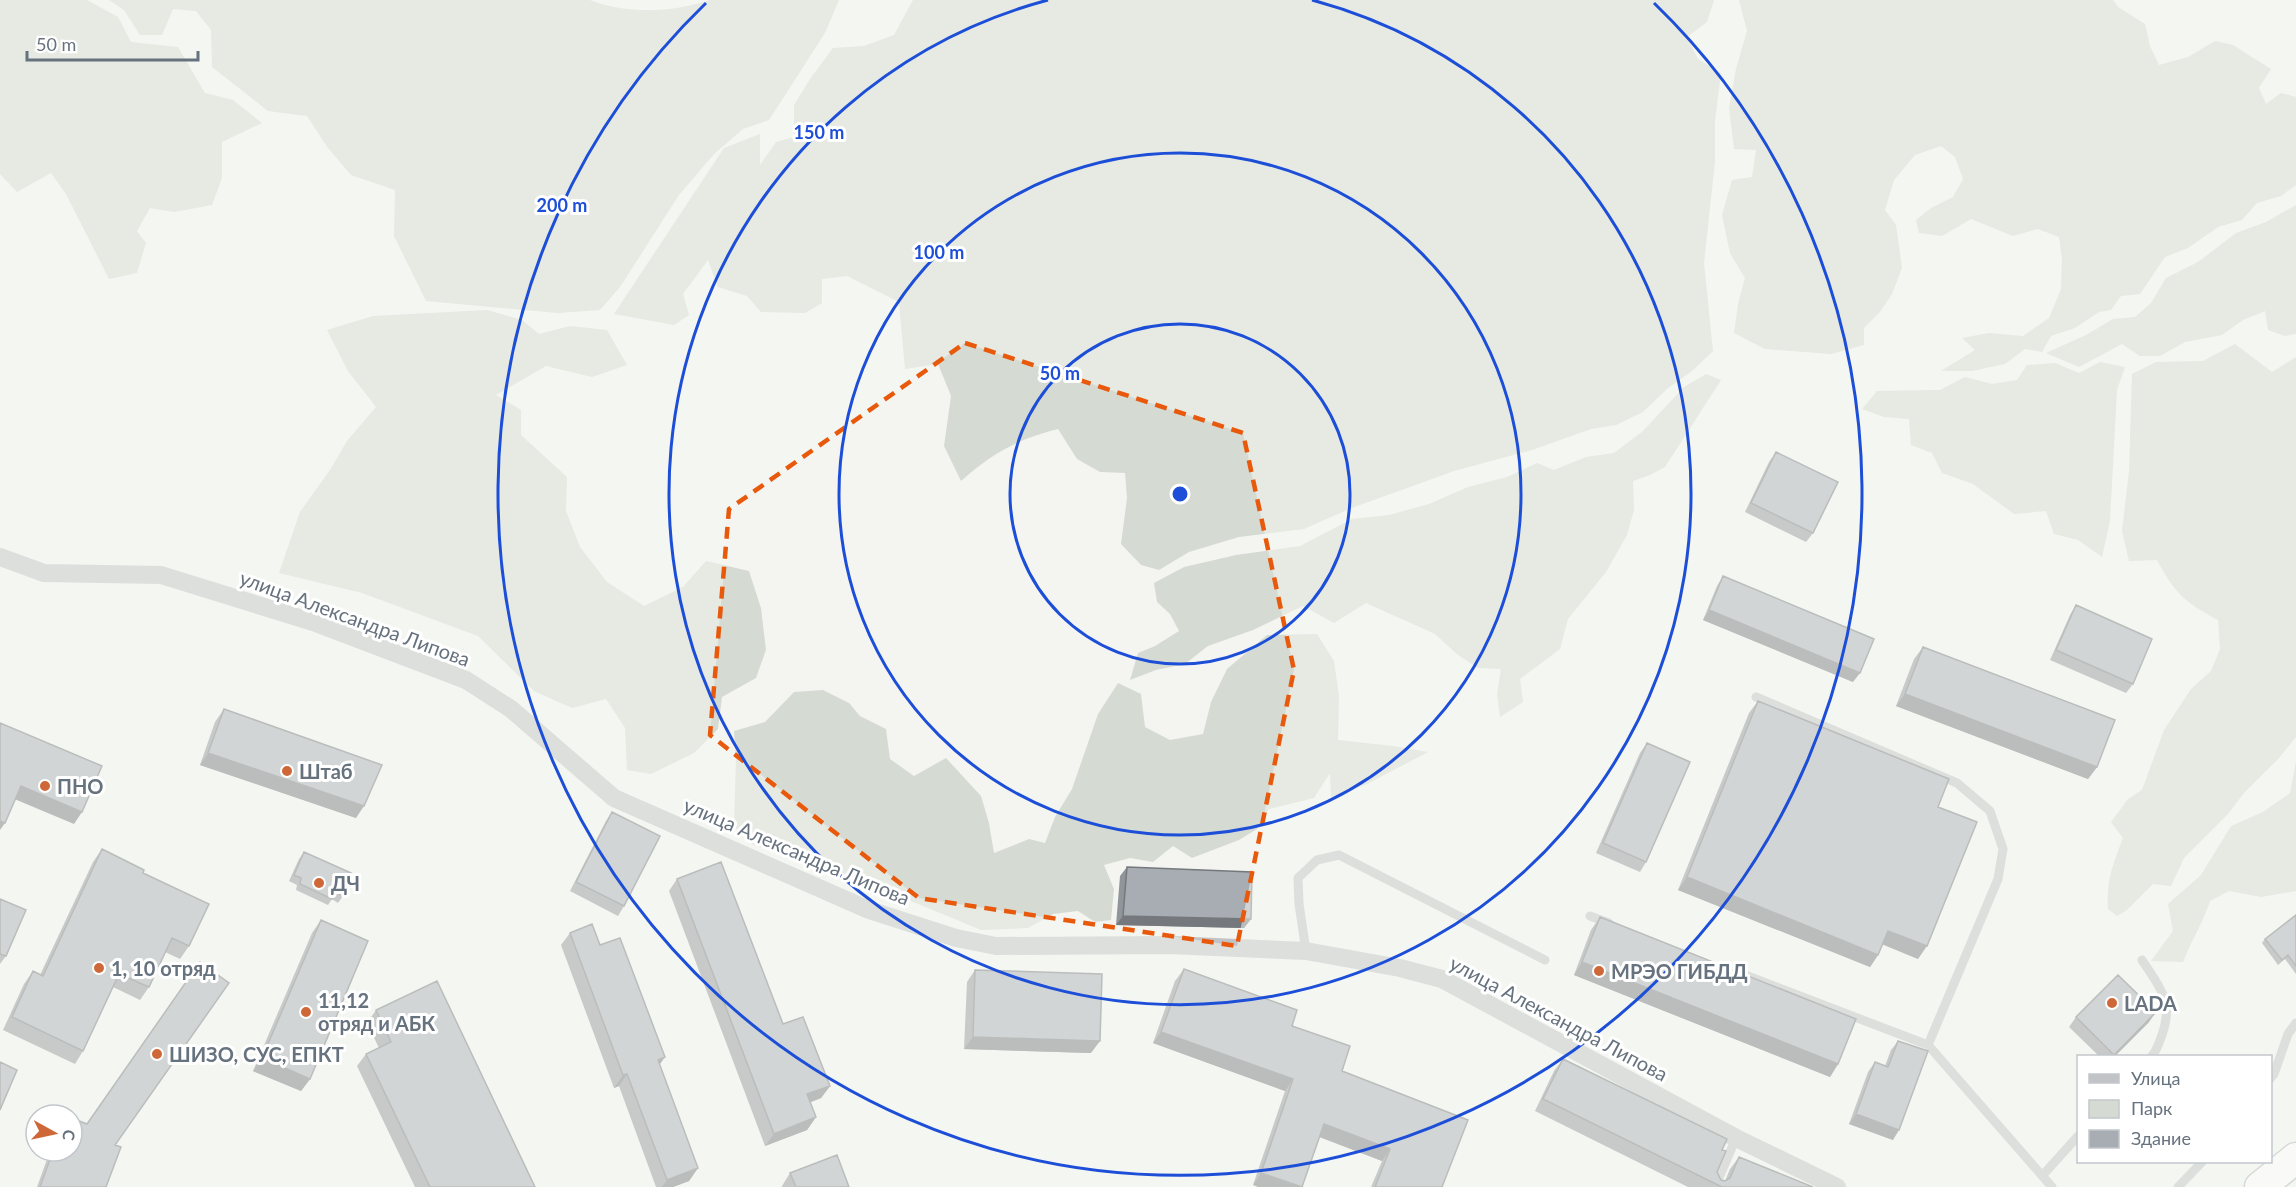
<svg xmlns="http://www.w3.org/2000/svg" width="2296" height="1187" viewBox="0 0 2296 1187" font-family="Lato,sans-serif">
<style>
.green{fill:#d5dbd3}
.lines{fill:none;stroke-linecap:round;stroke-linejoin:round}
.trunk-casing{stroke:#b3b6b9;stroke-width:33}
.service{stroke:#c1c3c6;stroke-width:9}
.minor{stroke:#c1c3c6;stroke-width:18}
.trunk{stroke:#fff;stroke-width:30}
.wall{fill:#90959a}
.shaded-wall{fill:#75797d}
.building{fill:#a7adb3;stroke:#75797d;stroke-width:1.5}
.marked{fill:none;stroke:#e8590c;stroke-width:4.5;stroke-dasharray:12 8;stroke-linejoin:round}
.ring{fill:none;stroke:#1d4ed8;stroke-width:3}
.poi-dot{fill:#ce6838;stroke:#fff;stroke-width:2}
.labels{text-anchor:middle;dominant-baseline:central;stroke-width:6;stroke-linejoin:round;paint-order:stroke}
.street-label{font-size:20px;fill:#67727f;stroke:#fff}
.poi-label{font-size:20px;font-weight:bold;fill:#67727f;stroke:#fff;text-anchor:start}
.centre{fill:#1d4ed8;stroke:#fff;stroke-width:3}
.ring-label{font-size:18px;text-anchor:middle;font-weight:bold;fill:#1d4ed8;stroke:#fff;stroke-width:6;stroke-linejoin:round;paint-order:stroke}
</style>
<rect width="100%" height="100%" fill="#f4f5f1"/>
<path class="green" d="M 0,0 L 87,0 L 118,17 L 131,42 L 178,47 L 205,93 L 233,100 L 262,123 L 222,142 L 222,178 L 212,205 L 174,212 L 150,208 L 137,231 L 146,243 L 137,273 L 109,279 L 66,194 L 51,173 L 17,192 L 0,174 Z
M 109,0 L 590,0 C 625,14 674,13 709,0 L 839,0 L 825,33 L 769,120 L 743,129 L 714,154 L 679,195 L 620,287 L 600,310 L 558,313 L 426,301 L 394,236 L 395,190 L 351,175 L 328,148 L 307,116 L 268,111 L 212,67 L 211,30 L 196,11 L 173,9 L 162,35 L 140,35 L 124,10 Z
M 913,0 L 1714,0 L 1707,22 L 1687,37 L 1698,59 L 1721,73 L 1715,121 L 1715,161 L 1704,263 L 1713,351 L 1692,371 L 1668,388 L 1643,412 L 1616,425 L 1591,429 L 1532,450 L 1454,471 L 1349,509 L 1304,529 L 1239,537 L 1189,552 L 1159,570 L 1141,565 L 1121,544 L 1127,498 L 1125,473 L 1100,472 L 1077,459 L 1058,429 C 1016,440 994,452 961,481 L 944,446 L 951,396 L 938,364 L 905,369 L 899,302 L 847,276 L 822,279 L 822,303 L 805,313 L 761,312 L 747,296 L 718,287 L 708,260 L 683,294 L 689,315 L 674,325 L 614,314 L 724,148 L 760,134 L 760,165 L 776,142 L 794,137 L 794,105 L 810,79 L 833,48 L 864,46 L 894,35 Z
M 1739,0 L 2113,0 L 2118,7 L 2145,24 L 2150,46 L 2159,65 L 2188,57 L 2215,41 L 2233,45 L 2271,69 L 2259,88 L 2266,104 L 2281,93 L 2296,97 L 2296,185 L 2281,196 L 2257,203 L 2242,220 L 2218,227 L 2188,248 L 2165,257 L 2140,294 L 2121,296 L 2111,310 L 2099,312 L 2075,328 L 2051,336 L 2042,352 L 2025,349 L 2005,364 L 1972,371 L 1941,371 L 1975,350 L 1962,338 L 1989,333 L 2023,336 L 2049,318 L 2061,289 L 2062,259 L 2059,237 L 2038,229 L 2013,236 L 1971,219 L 1942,236 L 1919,233 L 1916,220 L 1931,208 L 1953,197 L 1963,179 L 1955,157 L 1941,146 L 1915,155 L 1894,180 L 1885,210 L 1896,225 L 1902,268 L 1892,294 L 1880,312 L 1864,328 L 1864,345 L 1831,354 L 1765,349 L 1734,333 L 1738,304 L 1745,278 L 1730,253 L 1722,215 L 1732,180 L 1752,177 L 1756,150 L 1734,149 L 1729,108 L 1736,69 L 1747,31 Z
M 2296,205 L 2296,334 L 2285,336 L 2268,330 L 2265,311 L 2243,320 L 2222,335 L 2185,342 L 2160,356 L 2140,356 L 2122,344 L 2079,367 L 2046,353 L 2086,335 L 2113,319 L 2135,317 L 2151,303 L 2166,278 L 2198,262 L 2236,233 L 2266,222 Z
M 487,310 L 522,320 L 539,334 L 570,326 L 607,330 L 627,365 L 592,377 L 546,366 L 496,395 L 521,410 L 521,435 L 567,477 L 566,511 L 580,547 L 607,582 L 644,606 L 683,587 L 706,561 L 749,571 L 761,608 L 766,650 L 756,678 L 722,697 L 718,729 L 694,753 L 651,774 L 627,770 L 625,728 L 606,699 L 572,708 L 534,691 L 478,636 L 362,593 L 279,573 L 300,512 L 330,470 L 347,441 L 376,407 L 348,371 L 327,330 L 373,316 Z
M 2235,344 L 2272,372 L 2296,357 L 2296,737 L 2279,758 L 2244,793 L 2228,814 L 2184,858 L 2171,886 L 2153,884 L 2127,910 L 2117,916 L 2108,909 C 2106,881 2113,864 2123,838 L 2111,822 L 2128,799 L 2142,790 L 2164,730 L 2191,689 L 2211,671 L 2220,649 L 2218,620 C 2184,602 2175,593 2157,560 L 2129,561 L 2122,531 L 2129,471 L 2132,374 L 2156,362 L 2203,361 Z
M 2100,362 L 2125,367 L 2117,390 L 2110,521 L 2102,557 L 2078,540 L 2054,534 L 2046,511 L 2014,514 L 1973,484 L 1942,473 L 1932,453 L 1911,445 L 1909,419 L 1884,417 L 1862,409 L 1877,391 L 1940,390 L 1965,377 L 1992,384 L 2017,380 L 2027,365 L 2055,363 L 2079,373 Z
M 1706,374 L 1721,380 L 1665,467 L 1650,475 L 1633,481 L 1634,510 L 1627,535 L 1606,572 L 1568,619 L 1560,649 L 1520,679 L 1523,702 L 1500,717 L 1497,694 L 1501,669 L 1478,668 L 1458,655 L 1435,634 L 1366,603 L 1334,623 L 1303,606 L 1253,630 L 1208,646 L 1185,664 L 1156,670 L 1130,680 L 1138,653 L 1155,646 L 1179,631 L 1170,614 L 1157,602 L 1154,583 L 1184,567 L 1236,555 L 1300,546 L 1352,519 L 1389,515 L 1429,504 L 1468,487 L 1507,477 L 1537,463 L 1554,470 L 1586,457 L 1614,453 L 1643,431 L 1684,387 Z
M 1317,634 L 1334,661 L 1339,696 L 1338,740 L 1393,746 L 1428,752 L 1367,784 L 1331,797 L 1330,773 L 1314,798 L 1269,809 L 1257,829 L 1239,840 L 1192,858 L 1173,846 L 1153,862 L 1130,858 L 1104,865 L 1114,889 L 1111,920 L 1095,922 L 1078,911 L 1053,914 L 1028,928 L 981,930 L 841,872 L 753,845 L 734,827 L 736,757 L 734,731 L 765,722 L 794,692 L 823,690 L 849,703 L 860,716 L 886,729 L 890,759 L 914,776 L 946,758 L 981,796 L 989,823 L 994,853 L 1029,839 L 1045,843 L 1055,817 L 1072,789 L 1098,714 L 1118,683 L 1141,694 L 1145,727 L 1170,740 L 1203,734 L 1211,702 L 1227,669 L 1267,635 Z
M 2296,761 L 2296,891 L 2261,897 L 2229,891 L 2210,901 C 2203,923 2191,941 2183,962 L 2151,961 L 2173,931 L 2168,904 L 2201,875 L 2231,826 L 2263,812 L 2290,793 Z"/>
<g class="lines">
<g class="trunk-casing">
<path id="trunk" d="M 2260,1187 L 2296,1158"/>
</g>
<path class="service" d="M 1756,697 L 1957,783 L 1990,811 L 2003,849 L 1998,879 L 1928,1045
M 1590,916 L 1609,923
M 1306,951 L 1299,904 L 1298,878 L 1317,860 L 1339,855 L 1545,960
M 2142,960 C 2160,988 2174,1001 2162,1035 C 2159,1043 2157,1050 2152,1056
M 1745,975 L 1928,1045 L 2052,1187
M 2270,1079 L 2274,1074 L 2288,1034 L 2296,1023
M 2042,1176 L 2078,1136
M 1715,1187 L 1736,1138
M 2178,1187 L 2202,1162"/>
<path class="minor" d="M 0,557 L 44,573 L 161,575 L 316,623 L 466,680 L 511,709 L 614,798 L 869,910 L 956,938 L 996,946 L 1170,945 L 1306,951 L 1400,968 L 1442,979 L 1736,1138 L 1837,1187"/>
<use href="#trunk" class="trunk"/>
</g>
<path class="wall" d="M 1776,452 L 1813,533 L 1806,542 L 1745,512 L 1769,462 Z
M 1723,576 L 1853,682 L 1703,620 L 1717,586 Z
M 2076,605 L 2133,684 L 2126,693 L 2050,660 L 2070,615 Z
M 1923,647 L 2097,767 L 2088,779 L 1896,706 L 1914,659 Z
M 1758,701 L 1938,807 L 1918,959 L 1883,944 L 1878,955 L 1870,967 L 1678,890 L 1749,713 Z
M 224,709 L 356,818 L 200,765 L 215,722 Z
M 1647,743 L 1646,862 L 1640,872 L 1596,853 L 1640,753 Z
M 612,812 L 624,906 L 618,916 L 570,891 L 606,821 Z
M 102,849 L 143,873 L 189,946 L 180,959 L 165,952 L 149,987 L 140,1000 L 113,987 L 83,1051 L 75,1064 L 3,1030 L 24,984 L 33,971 L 40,975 L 93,862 Z
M 304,852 L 343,896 L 338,903 L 332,899 L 328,905 L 296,890 L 297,885 L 289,881 L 299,859 Z
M 1127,867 L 1251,919 L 1244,928 L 1116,925 L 1120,876 Z
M 677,879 L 783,1024 L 830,1086 L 821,1098 L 810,1102 L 816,1117 L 807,1130 L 765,1146 L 669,891 Z
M 0,899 L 6,956 L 0,964 Z
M 2296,915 L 2296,974 L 2285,959 L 2278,965 L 2262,943 L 2265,939 Z
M 1600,917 L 1838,1064 L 1830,1077 L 1574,975 L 1591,930 Z
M 321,920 L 310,1079 L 301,1091 L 253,1071 L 312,933 Z
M 570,933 L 600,945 L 659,1065 L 698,1168 L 689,1181 L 673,1187 L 656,1187 L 619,1086 L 614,1088 L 561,945 Z
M 1184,969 L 1292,1026 L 1342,1071 L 1442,1187 L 1371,1187 L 1382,1161 L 1319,1137 L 1253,1185 L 1285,1091 L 1153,1043 L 1175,981 Z
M 975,970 L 1091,1053 L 964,1049 L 967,982 Z
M 376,1010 L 535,1187 L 415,1187 L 357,1066 L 366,1054 L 379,1048 L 367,1023 Z
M 2076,1017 L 2149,1022 L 2115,1056 L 2099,1056 L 2069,1027 Z
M 1898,1041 L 1893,1140 L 1849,1124 L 1868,1072 L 1875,1062 L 1885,1066 L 1891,1050 Z
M 1563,1059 L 1722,1150 L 1717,1172 L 1721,1180 L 1725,1181 L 1730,1169 L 1739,1157 L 1813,1187 L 1688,1187 L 1535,1111 L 1554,1071 Z
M 115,1145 L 106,1187 L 37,1187 L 50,1151 L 72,1151 Z
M 790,1173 L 849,1187 L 782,1187 L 782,1186 Z"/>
<path class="shaded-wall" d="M 1709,610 L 1860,673 L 1853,682 L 1703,620 Z
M 1905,694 L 2097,767 L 2088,779 L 1896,706 Z
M 208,753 L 364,806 L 356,818 L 200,765 Z
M 21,786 L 82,812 L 74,824 L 12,798 Z
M 0,821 L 5,823 L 0,830 Z
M 1687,877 L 1878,955 L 1870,967 L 1678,890 Z
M 1123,916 L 1251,919 L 1244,928 L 1116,925 Z
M 1888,931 L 1927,946 L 1918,959 L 1879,943 Z
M 1582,962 L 1838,1064 L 1830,1077 L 1574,975 Z
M 2156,1012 L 2149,1022 L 2115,1056 L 2113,1056 Z
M 1161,1032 L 1293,1079 L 1285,1091 L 1153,1043 Z
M 973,1037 L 1100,1041 L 1091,1053 L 964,1049 Z
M 665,1057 L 656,1070 L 658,1060 Z
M 262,1058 L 310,1079 L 301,1091 L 253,1071 Z
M 627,1074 L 619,1086 L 614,1088 L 623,1075 Z
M 830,1086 L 821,1098 L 799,1107 L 807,1094 Z
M 1856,1114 L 1899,1130 L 1893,1140 L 1849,1124 Z
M 816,1117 L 807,1130 L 765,1146 L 774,1134 Z
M 1324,1124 L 1390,1149 L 1382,1161 L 1315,1135 Z
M 698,1168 L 689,1181 L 673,1187 L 662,1187 L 667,1180 Z
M 1261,1173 L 1301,1187 L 1258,1187 L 1253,1185 Z"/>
<path class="building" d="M 1776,452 L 1838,482 L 1813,533 L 1751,503 Z
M 1723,576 L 1874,639 L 1860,673 L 1709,610 Z
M 2076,605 L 2152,639 L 2133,684 L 2056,650 Z
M 1923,647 L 2115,720 L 2097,767 L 1905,694 Z
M 1758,701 L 1949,779 L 1938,807 L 1977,822 L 1927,946 L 1888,931 L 1878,955 L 1687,877 Z
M 224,709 L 382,765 L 364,806 L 208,753 Z
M 0,723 L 102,766 L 82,812 L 21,786 L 5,823 L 0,821 Z
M 1647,743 L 1690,762 L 1646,862 L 1603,843 Z
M 612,812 L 660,836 L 624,906 L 576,882 Z
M 102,849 L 144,870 L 143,873 L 209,904 L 189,946 L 172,938 L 149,987 L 119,974 L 83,1051 L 12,1017 L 33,971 L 43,976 Z
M 304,852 L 351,873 L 343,896 L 335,892 L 332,899 L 300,884 L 301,878 L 294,875 Z
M 721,862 L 783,1024 L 803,1017 L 830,1086 L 807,1094 L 816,1117 L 774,1134 L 677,879 Z
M 1127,867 L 1252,872 L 1251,919 L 1123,916 Z
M 0,899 L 26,910 L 6,956 L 0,954 Z
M 2296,915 L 2296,966 L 2288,955 L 2282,960 L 2265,939 Z
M 1600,917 L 1856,1019 L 1838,1064 L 1582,962 Z
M 321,920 L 368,941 L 310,1079 L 262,1058 Z
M 592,924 L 600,945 L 620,938 L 665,1057 L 658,1060 L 698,1168 L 667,1180 L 627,1074 L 623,1075 L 570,933 Z
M 200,962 L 229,983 L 115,1145 L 121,1147 L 106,1187 L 40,1187 L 53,1151 L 72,1151 L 72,1118 L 87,1124 Z
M 1184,969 L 1297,1010 L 1292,1026 L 1350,1046 L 1342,1071 L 1468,1120 L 1442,1187 L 1375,1187 L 1390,1149 L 1324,1124 L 1302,1187 L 1261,1173 L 1293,1079 L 1161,1032 Z
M 975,970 L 1102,974 L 1100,1041 L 973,1037 Z
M 2118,975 L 2156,1012 L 2114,1055 L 2076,1017 Z
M 437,981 L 535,1187 L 430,1187 L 366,1054 L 391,1042 L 376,1010 Z
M 1898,1041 L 1928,1051 L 1899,1130 L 1856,1114 L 1875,1062 L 1888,1067 Z
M 1563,1059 L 1727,1139 L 1722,1150 L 1726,1151 L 1717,1172 L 1721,1180 L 1725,1181 L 1730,1178 L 1739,1157 L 1813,1187 L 1722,1187 L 1543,1099 Z
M 0,1062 L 17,1070 L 0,1110 Z
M 837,1155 L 849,1187 L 796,1187 L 790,1173 Z"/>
<path d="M0 0H2296V1187H0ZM 965,343 L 1243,433 L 1294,670 L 1237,946 L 919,898 L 710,735 L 729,509 Z" fill="#f4f5f1" fill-opacity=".55" fill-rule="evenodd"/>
<path class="marked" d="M 965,343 L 1243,433 L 1294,670 L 1237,946 L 919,898 L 710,735 L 729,509 Z"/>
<g class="ring">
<circle cx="1180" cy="494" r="170"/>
<circle cx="1180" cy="494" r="341"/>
<path d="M1312 0A511 511 0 1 1 1048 0"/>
<path d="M1654 3A682 682 0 1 1 706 3"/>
</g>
<g class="poi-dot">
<circle cx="287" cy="771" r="6"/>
<circle cx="45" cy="786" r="6"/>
<circle cx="319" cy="883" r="6"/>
<circle cx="99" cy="968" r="6"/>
<circle cx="1599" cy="971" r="6"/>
<circle cx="2112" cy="1003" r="6"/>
<circle cx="306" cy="1012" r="6"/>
<circle cx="157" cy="1054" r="6"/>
</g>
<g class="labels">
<g class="street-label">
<text transform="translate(355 618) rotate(20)">улица Александра Липова</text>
<text transform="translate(797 851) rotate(23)">улица Александра Липова</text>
<text transform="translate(1559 1018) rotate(28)">улица Александра Липова</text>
</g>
<g class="poi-label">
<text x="299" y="771">Штаб</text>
<text x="57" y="786">ПНО</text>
<text x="331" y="883">ДЧ</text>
<text x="111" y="968">1, 10 отряд</text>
<text x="1611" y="971">МРЭО ГИБДД</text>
<text x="318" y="1000">11,12<tspan x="318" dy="23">отряд и АБК</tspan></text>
<text x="2124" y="1003">LADA</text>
<text x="169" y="1054">ШИЗО, СУС, ЕПКТ</text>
</g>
</g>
<circle cx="1180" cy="494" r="9" class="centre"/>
<g class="ring-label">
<text x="819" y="139">150 m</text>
<text x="562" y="212">200 m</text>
<text x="939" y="259">100 m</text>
<text x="1060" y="380">50 m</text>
</g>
<rect x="2077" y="1055" width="195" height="108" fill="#ffffff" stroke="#c2c7cc" stroke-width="1.5"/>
<rect x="2089" y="1074" width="30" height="9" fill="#c1c3c6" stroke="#c2c7cc" stroke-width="1.5"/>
<text x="2131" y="1085" font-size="18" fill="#67727f">Улица</text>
<rect x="2089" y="1100" width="30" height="18" fill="#d5dbd3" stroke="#c2c7cc" stroke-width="1.5"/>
<text x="2131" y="1115" font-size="18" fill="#67727f">Парк</text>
<rect x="2089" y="1130" width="30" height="18" fill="#a7adb3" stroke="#c2c7cc" stroke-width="1.5"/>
<text x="2131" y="1145" font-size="18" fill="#67727f">Здание</text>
<g transform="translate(54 1133) rotate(98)"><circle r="28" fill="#ffffff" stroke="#c2c7cc" stroke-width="1.5"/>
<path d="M0-4.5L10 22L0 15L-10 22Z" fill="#ce6838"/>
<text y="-9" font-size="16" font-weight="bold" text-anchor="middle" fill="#67727f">С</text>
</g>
<path d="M27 51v9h171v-9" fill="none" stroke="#67727f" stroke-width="3"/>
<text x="36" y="51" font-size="18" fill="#67727f" stroke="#ffffff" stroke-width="4.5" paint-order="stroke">50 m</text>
</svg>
